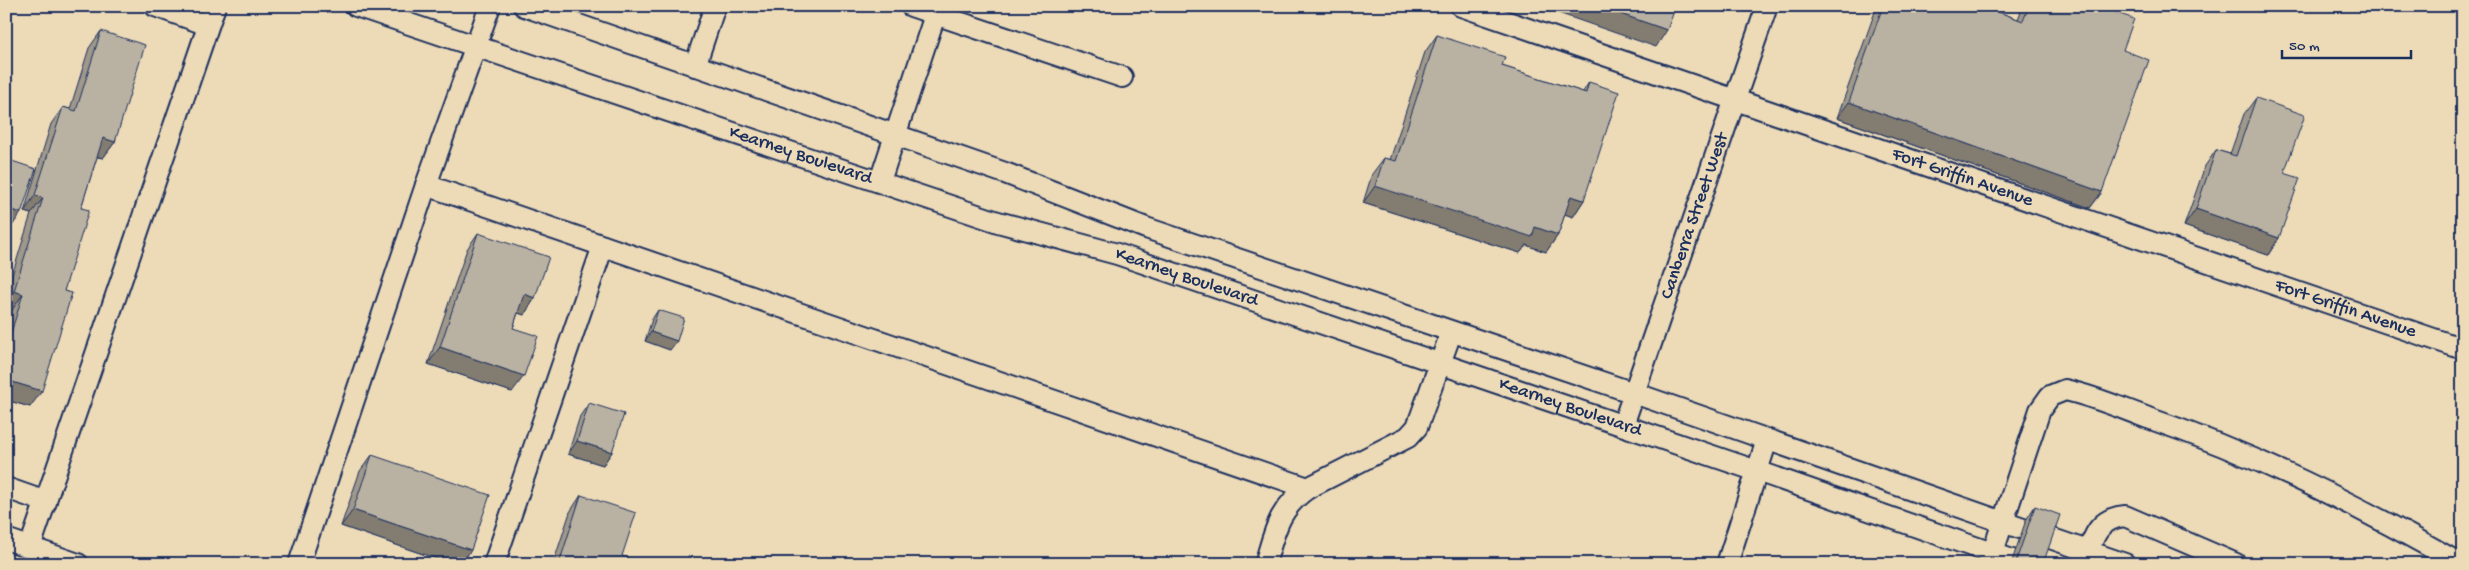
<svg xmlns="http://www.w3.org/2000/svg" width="2469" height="570" viewBox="0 0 2469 570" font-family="'Gochi Hand',sans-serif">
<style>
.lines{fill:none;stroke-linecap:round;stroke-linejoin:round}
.minor-casing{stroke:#1b2f5e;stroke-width:24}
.minor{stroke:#eddbb8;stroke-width:20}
.wall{fill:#9f988b;stroke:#1b2f5e}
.shaded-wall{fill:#827c71;stroke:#1b2f5e}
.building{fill:#b9b1a2;stroke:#1b2f5e}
.labels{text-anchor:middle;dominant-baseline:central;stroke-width:4;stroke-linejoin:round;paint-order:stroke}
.street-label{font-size:19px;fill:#1b2f5e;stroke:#eddbb8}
</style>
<rect width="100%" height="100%" fill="#eddbb8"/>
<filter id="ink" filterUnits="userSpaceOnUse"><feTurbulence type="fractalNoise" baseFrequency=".02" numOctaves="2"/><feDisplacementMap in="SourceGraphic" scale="10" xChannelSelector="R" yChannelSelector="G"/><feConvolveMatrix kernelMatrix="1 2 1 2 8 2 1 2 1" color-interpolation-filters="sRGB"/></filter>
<g filter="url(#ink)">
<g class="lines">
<g class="minor-casing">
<g id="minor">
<path d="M 155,6 L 208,25"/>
<path id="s1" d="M 356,6 L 998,222 L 1117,254 L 1757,471 L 2012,560"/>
<path d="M 524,6 L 1005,173 L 1146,228 L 1634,393 L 2023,529"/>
<path d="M 911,6 L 1122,77"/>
<path id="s2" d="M 1461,6 L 2463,349"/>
<path d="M 695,66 L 715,6"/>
<path d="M 880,181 L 938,6"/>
<path d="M 426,185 L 1308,488"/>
<path id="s3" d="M 1623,425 L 1767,6"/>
<path d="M 6,488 L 46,502"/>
<path d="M 2047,537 L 2125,564"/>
<path d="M 6,539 L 78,564"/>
<path d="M 30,547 L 215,6"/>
<path d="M 299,564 L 426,185 L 490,6"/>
<path d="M 494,564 L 603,246"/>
<path d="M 1265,564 C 1275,531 1278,509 1308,488 L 1408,437 L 1417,427 L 1451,333"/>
<path d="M 1727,564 L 1767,440"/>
<path d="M 1989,564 L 2040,410 L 2050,396 L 2065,390 C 2093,396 2121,408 2148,418 C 2257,455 2360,506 2460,564"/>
<path d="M 2084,564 C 2092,540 2097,518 2125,516 L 2236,564"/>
</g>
</g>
<use href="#minor" class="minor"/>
</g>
<path class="wall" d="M 1877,6 L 1982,6 L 2018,19 L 2023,6 L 2098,6 L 2123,50 L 2102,192 L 2090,208 L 1837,118 Z
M 101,31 L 115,142 L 103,158 L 97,157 L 81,208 L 64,291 L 30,407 L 6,400 L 6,328 L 12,310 L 6,309 L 6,295 L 31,214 L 24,212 L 51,124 L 63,107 L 70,109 L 89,48 Z
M 1437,35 L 1502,66 L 1583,92 L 1589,82 L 1584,200 L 1573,217 L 1565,214 L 1558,235 L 1546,252 L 1526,245 L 1520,253 L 1363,203 L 1372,174 L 1384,158 L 1390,160 L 1425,52 Z
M 2256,98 L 2284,173 L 2279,238 L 2268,255 L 2184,226 L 2205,166 L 2216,150 L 2230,154 L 2244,114 Z
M 478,233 L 535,298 L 524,315 L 518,313 L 513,328 L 512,392 L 428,364 L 467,249 Z
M 658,310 L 670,350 L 645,341 L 652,319 Z
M 589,403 L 612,452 L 603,465 L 568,454 L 580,416 Z
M 372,455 L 471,550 L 461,564 L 452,564 L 341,526 L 360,471 Z
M 581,495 L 622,556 L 638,564 L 553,564 L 570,512 Z
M 2035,506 L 2043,564 L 2011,564 L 2026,520 Z"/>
<path class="shaded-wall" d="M 1538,6 L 1598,6 L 1667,30 L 1656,47 Z
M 1849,102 L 2102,192 L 2090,208 L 1837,118 Z
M 103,138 L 115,142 L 103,158 L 91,155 Z
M 1375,186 L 1535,227 L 1558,235 L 1546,252 L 1526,245 L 1520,253 L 1363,203 Z
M 35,195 L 43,198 L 31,214 L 24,212 Z
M 1571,196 L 1584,200 L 1573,217 L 1559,212 Z
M 6,208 L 21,213 L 12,226 L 6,224 Z
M 2196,209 L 2279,238 L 2268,255 L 2184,226 Z
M 14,291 L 23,294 L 12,310 L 6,309 L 6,302 Z
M 524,294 L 535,298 L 524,315 L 513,311 Z
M 651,332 L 677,341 L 670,350 L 645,341 Z
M 440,347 L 524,376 L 512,392 L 428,364 Z
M 6,380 L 42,391 L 30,407 L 6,400 Z
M 577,441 L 612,452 L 603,465 L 568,454 Z
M 353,510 L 471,550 L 461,564 L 452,564 L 341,526 Z"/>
<path class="building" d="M 1598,6 L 1676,6 L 1667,30 Z
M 1883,6 L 1982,6 L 2023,21 L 2029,6 L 2098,6 L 2134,19 L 2123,50 L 2149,60 L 2102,192 L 1849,102 Z
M 101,31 L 145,45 L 115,142 L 103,138 L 81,208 L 89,210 L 64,291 L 72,293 L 42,391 L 6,380 L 6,349 L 23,294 L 14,291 L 43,198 L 35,195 L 63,107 L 76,111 Z
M 1437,35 L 1505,57 L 1502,66 L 1586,93 L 1589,82 L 1619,92 L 1584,200 L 1571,196 L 1558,235 L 1535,227 L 1532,237 L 1375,186 L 1384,158 L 1396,161 Z
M 2256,98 L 2305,115 L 2284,173 L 2300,178 L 2279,238 L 2196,209 L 2216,150 L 2236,156 Z
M 6,159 L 36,169 L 21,213 L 6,208 Z
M 478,233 L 549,257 L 535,298 L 524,294 L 513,328 L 538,336 L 524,376 L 440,347 Z
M 658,310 L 684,318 L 677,341 L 651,332 Z
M 589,403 L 624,414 L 612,452 L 577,441 Z
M 372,455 L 490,495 L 471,550 L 353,510 Z
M 581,495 L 636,513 L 622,556 L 639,562 L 638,564 L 559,564 Z
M 2035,506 L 2060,515 L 2043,564 L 2015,564 Z"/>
</g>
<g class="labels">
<g class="street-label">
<text stroke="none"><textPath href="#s1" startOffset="469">Kearney Boulevard</textPath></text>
<text stroke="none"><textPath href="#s2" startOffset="530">Fort Griffin Avenue</textPath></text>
<text stroke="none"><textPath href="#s3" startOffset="221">Canberra Street West</textPath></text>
<text stroke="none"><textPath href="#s1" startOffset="874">Kearney Boulevard</textPath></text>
<text stroke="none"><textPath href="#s2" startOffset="935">Fort Griffin Avenue</textPath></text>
<text stroke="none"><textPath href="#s1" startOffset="1279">Kearney Boulevard</textPath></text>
</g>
</g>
<rect width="2469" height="570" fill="none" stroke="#eddbb8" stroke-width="25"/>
<rect x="12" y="12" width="2444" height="545" fill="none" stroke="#1b2f5e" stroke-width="2" filter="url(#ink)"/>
<path d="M2282 50v8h129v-8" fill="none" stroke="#1b2f5e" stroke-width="2.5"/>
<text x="2289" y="50" font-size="15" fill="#1b2f5e" stroke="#eddbb8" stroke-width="4" paint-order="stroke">50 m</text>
</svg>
